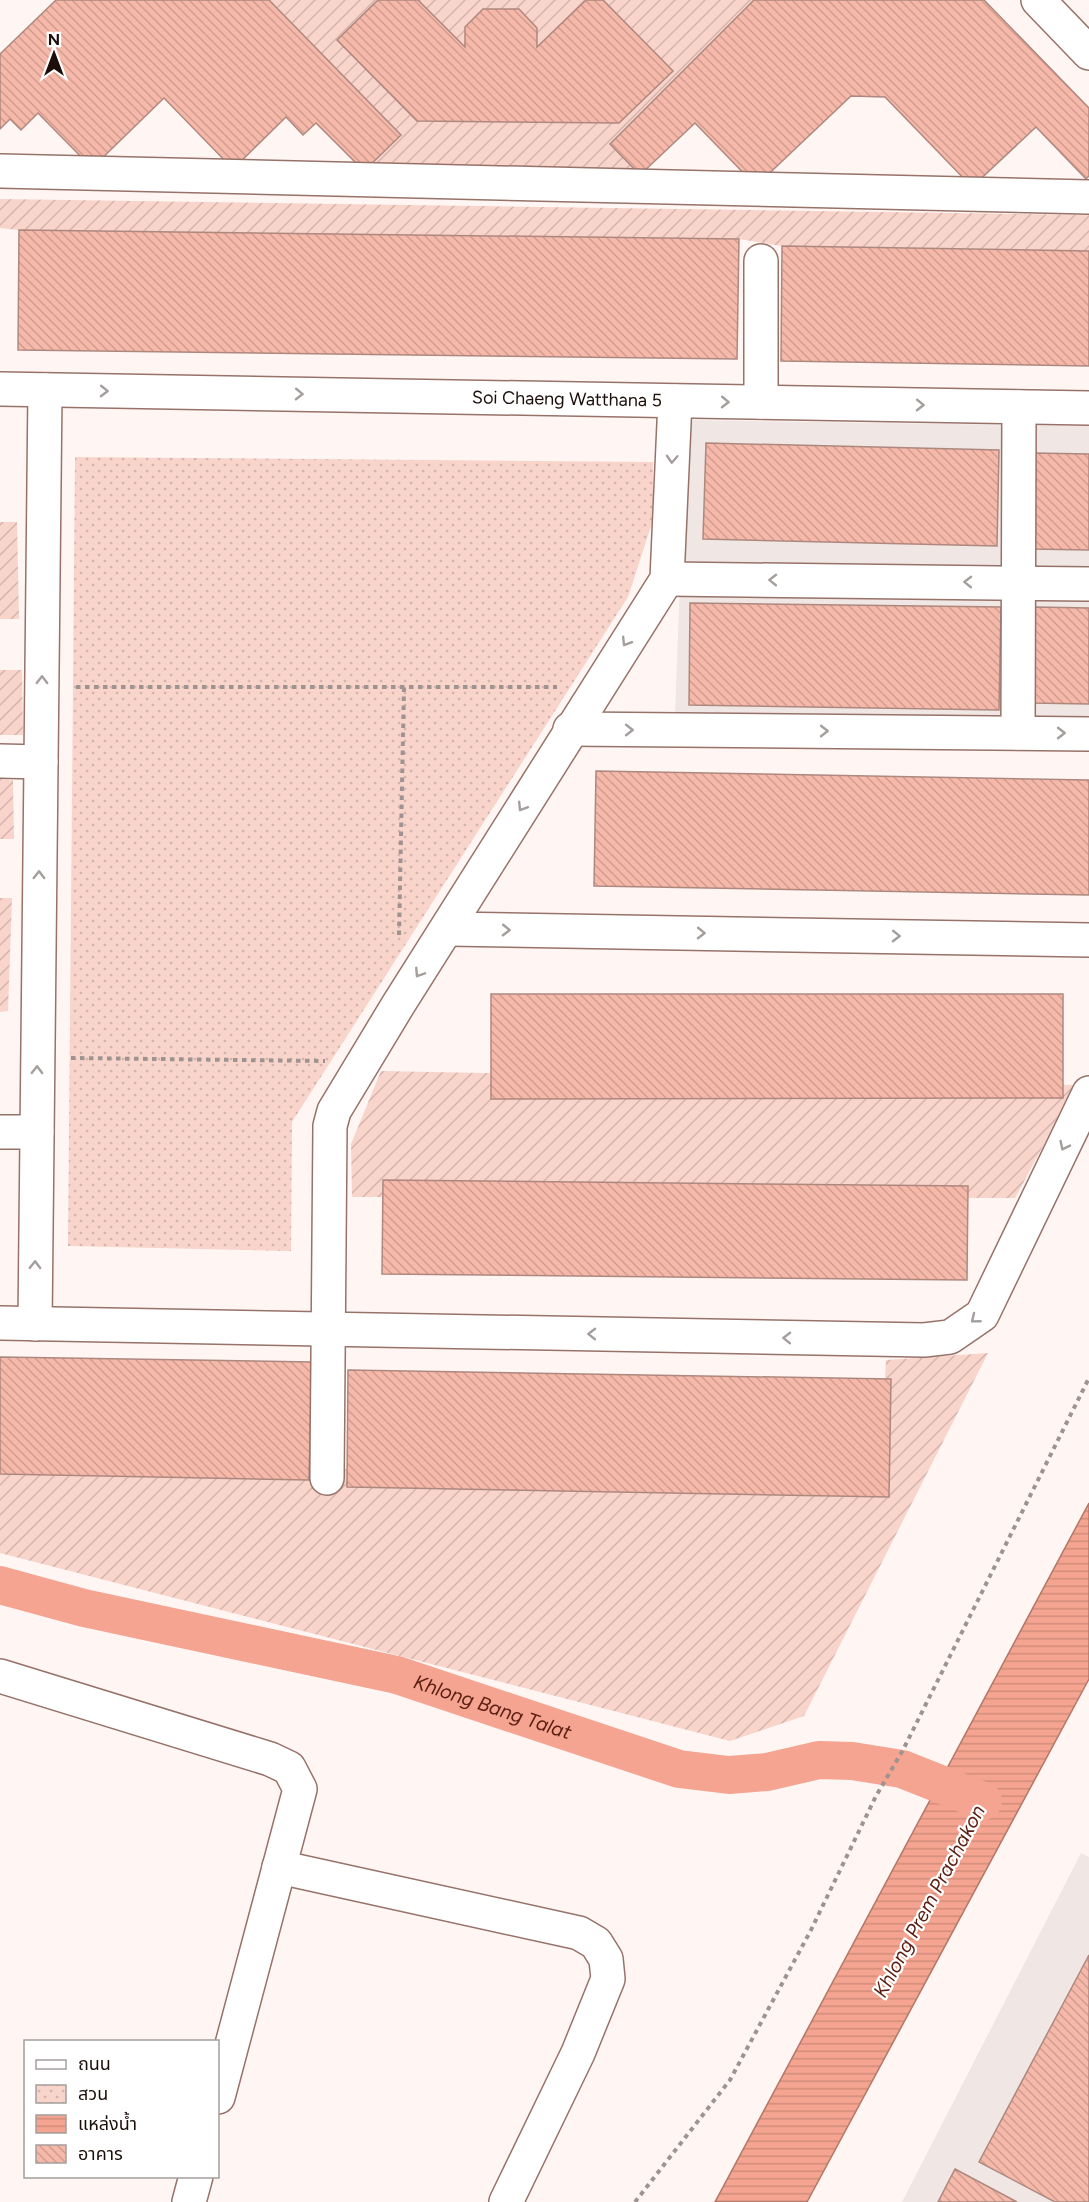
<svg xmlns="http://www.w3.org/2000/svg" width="1089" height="2202" viewBox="0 0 1089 2202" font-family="Figtree,'Noto Sans Thai',sans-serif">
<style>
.built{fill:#f0e6e3}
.park{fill:url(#park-dots)}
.garden{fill:url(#garden-furrows)}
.water{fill:url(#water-rules);stroke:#b37768;stroke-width:1.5}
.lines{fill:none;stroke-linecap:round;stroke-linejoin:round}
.canal{stroke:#f4a490;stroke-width:38}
.building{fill:url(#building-back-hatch);stroke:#ae887f;stroke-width:1.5}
.minor-casing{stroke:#977269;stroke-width:36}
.path{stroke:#9e9390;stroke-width:4;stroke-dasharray:4.5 4.5;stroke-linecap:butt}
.minor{stroke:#fff;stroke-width:33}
.oneway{stroke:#a49f9d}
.labels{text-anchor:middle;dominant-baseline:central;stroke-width:4.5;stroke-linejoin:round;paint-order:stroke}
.street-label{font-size:18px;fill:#1c0e0b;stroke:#fff}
.water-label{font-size:20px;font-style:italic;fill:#5b1e11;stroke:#fff}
</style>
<defs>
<pattern id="park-dots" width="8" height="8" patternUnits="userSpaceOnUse" patternTransform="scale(1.5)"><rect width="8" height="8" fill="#f8d4cb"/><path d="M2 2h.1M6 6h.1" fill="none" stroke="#d4b5ad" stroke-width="1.8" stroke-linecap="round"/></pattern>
<pattern id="garden-furrows" width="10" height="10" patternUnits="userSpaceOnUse" patternTransform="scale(1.5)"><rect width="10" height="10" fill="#f8d4cb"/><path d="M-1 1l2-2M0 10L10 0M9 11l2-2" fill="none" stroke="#d4b5ad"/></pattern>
<pattern id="water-rules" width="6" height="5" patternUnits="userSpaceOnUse" patternTransform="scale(1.5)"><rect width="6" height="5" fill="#f4a490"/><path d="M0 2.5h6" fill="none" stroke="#d18c7b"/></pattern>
<pattern id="building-back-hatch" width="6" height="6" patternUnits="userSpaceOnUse" patternTransform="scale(1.5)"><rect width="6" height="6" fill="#f5b8a9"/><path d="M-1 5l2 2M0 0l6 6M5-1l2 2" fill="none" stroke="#d19d90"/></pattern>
</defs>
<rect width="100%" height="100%" fill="#fff6f4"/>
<path class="built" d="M 686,420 L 1089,426 L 1089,726 L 675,714 Z
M 1081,1853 L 1089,1857 L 1089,2202 L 902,2202 Z"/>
<path class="park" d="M 75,457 L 653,462 L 653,520 L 628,597 L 292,1122 L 291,1251 L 68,1246 Z"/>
<path class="garden" d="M 269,0 L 754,0 L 610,143 L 640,175 L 364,171 L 401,135 Z
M 0,199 L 1089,215 L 1089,251 L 782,246 L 739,239 L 19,230 L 0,228 Z
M 0,522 L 17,522 L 19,619 L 0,619 Z
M 0,670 L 22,670 L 23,735 L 0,735 Z
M 0,779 L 13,780 L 14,839 L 0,839 Z
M 0,898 L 12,898 L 8,1011 L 0,1012 Z
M 381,1071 L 1076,1085 L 1015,1198 L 352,1197 L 351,1144 Z
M 988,1353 L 804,1716 L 730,1741 L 0,1553 L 0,1461 L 880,1482 L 886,1360 Z"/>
<path class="water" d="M 1089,1503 L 1089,1679 L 807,2202 L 715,2202 Z"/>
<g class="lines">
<path class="canal" id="s1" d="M 0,1585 L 84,1608 L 397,1675 L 679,1769 L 729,1775 L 767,1772 L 819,1760 L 852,1761 L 902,1769 L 983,1801"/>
</g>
<path class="building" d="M 56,0 L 269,0 L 401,135 L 364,171 L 316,123 L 303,135 L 286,117 L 233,169 L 164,98 L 92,168 L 38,113 L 21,130 L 10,119 L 0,129 L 0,54 Z
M 378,0 L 418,0 L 465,47 L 465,27 L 483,9 L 519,9 L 537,28 L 537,47 L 586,0 L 603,0 L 673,71 L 619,123 L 417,121 L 337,40 Z
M 754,0 L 984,0 L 1089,108 L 1089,176 L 1086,179 L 1036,127 L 972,187 L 885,97 L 851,96 L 756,186 L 695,123 L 640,175 L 610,144 Z
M 19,230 L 739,239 L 737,359 L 18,350 Z
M 782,246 L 1089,251 L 1089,366 L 781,361 Z
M 706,443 L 999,450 L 997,546 L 703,539 Z
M 1033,453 L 1089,454 L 1089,550 L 1031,549 Z
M 690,603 L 1001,607 L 999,710 L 689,705 Z
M 1035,607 L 1089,608 L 1089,704 L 1032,703 Z
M 596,771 L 1089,780 L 1089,895 L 594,886 Z
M 491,994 L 1063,994 L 1063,1098 L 491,1099 Z
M 383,1180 L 968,1186 L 967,1280 L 382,1274 Z
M 0,1357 L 312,1362 L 309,1480 L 0,1474 Z
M 348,1370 L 891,1379 L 889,1497 L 347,1487 Z
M 1089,1955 L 1089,2202 L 1055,2202 L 979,2162 Z
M 955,2169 L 1017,2202 L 938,2202 Z"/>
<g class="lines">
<g class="minor-casing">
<g id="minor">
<path d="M 1038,0 L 1089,53"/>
<path d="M 0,171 L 1089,197"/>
<path d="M 761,261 L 761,402"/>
<path id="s2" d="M 0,389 L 1089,408"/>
<path d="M 667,579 L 1089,584"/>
<path d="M 570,729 L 1089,734"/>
<path d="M 1018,733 L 1019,407"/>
<path d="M 0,761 L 41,762"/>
<path d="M 448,929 L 1089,940"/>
<path d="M 0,1132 L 37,1132"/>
<path d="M 0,1323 L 924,1340 L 950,1337 L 982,1315 L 1089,1093"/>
<path d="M 35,1324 L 45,390"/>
<path d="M 327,1478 L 330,1126 L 334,1111 L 398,1005 L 667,579 L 675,401"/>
<path d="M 0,1676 L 270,1759 L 289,1768 L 300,1789 L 218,2097"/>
<path d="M 279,1867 L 579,1933 L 596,1943 L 606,1959 L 608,1979 L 578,2053 L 506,2202"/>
<path d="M 189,2202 L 196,2176"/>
</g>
</g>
<path class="path" d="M 76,687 L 557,687
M 399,935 L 404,687
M 71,1058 L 325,1061
M 635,2202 L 730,2080 L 811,1930 L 876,1796 L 903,1750 L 1089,1378"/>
<use href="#minor" class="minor"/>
</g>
<defs><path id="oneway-chevron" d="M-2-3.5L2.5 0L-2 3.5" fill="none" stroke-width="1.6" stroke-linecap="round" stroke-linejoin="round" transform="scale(1.5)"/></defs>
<g class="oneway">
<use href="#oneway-chevron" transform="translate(104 391) rotate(1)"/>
<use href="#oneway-chevron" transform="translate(299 394) rotate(1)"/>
<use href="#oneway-chevron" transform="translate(725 402) rotate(1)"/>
<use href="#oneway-chevron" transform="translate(920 405) rotate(1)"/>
<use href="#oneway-chevron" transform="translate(672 459) rotate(93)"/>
<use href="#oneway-chevron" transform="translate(773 580) rotate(-179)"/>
<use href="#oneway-chevron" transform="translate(968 582) rotate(-179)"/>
<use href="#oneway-chevron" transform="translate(626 642) rotate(122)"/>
<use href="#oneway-chevron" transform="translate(42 680) rotate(-89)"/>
<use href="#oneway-chevron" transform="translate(629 730)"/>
<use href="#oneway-chevron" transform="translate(824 731)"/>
<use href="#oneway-chevron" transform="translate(1061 733)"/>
<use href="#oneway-chevron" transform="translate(522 807) rotate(122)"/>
<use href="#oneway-chevron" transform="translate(39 875) rotate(-89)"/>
<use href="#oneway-chevron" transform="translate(506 930) rotate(1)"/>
<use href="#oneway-chevron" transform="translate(701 933) rotate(1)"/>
<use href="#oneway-chevron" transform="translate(896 936) rotate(1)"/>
<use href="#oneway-chevron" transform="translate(419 973) rotate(123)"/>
<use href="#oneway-chevron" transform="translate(37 1070) rotate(-89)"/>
<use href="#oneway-chevron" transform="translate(1064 1146) rotate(116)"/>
<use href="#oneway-chevron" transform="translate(35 1265) rotate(-89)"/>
<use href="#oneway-chevron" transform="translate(975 1319) rotate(141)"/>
<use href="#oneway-chevron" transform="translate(592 1334) rotate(-179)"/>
<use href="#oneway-chevron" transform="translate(787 1338) rotate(-179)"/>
</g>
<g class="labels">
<g class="street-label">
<text stroke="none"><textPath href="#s2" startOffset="567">Soi Chaeng Watthana 5</textPath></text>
</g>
<g class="water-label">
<text stroke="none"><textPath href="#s1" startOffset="508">Khlong Bang Talat</textPath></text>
<text transform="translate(929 1901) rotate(-62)">Khlong Prem Prachakon</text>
</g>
</g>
<rect x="24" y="2040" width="195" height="138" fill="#ffffff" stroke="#a49f9d" stroke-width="1.5"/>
<rect x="36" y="2060" width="30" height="9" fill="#ffffff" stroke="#a49f9d" stroke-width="1.5"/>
<text x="78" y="2070" font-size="18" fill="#1c0e0b">ถนน</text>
<rect x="36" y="2085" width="30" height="18" fill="url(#park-dots)" stroke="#a49f9d" stroke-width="1.5"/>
<text x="78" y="2100" font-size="18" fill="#1c0e0b">สวน</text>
<rect x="36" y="2115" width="30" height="18" fill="url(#water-rules)" stroke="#a49f9d" stroke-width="1.5"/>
<text x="78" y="2130" font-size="18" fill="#1c0e0b">แหล่งน้ำ</text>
<rect x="36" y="2145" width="30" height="18" fill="url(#building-back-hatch)" stroke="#a49f9d" stroke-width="1.5"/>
<text x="78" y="2160" font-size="18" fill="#1c0e0b">อาคาร</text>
<g transform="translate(54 54)" stroke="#ffffff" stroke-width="4.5" paint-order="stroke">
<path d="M0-4.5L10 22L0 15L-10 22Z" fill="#1c0e0b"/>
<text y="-9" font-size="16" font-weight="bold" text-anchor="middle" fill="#1c0e0b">N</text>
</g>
</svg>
